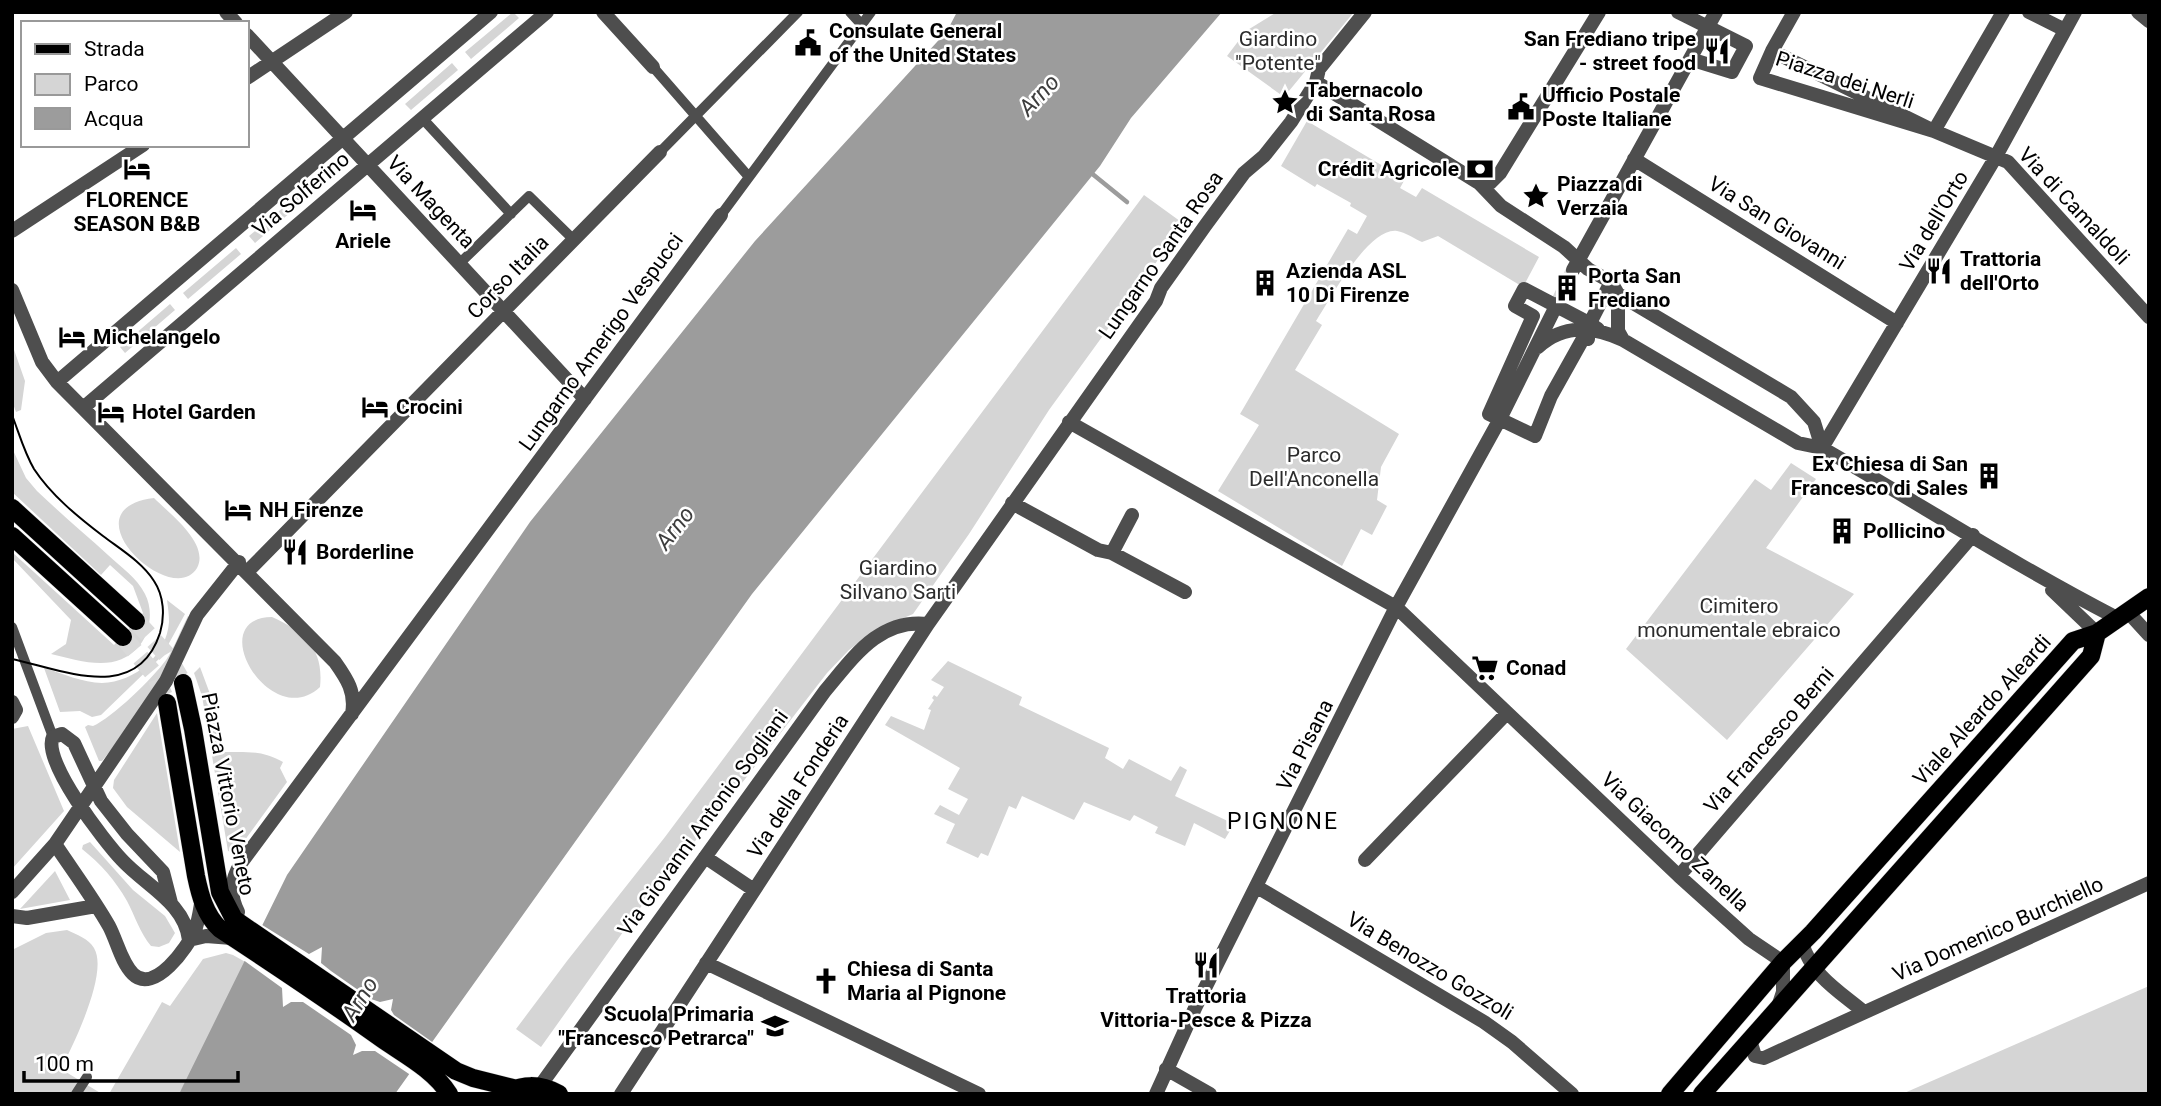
<svg xmlns="http://www.w3.org/2000/svg" width="2161" height="1106" viewBox="0 0 2161 1106" font-family="Roboto,sans-serif">
<style>
.green{fill:#d5d5d5}
.water{fill:#9c9c9c}
.pier{fill:#fff}
.lines{fill:none;stroke-linecap:round;stroke-linejoin:round}
.stream{stroke:#9c9c9c;stroke-width:4.5}
.minor-tunnel{stroke:#d9d9d9;stroke-width:14;stroke-dasharray:14 7;stroke-linecap:butt}
.primary-tunnel{stroke:#d9d9d9;stroke-width:18;stroke-dasharray:18 9;stroke-linecap:butt}
.primary-casing{stroke:#dbdbdb;stroke-width:19}
.pedestrian{stroke:#4e4e4e;stroke-width:10}
.minor{stroke:#4e4e4e;stroke-width:14}
.primary{stroke:#000;stroke-width:18}
.tram{stroke:#000;stroke-width:2}
.labels{text-anchor:middle;dominant-baseline:central;stroke-width:5;stroke-linejoin:round;paint-order:stroke}
.poi-label{font-size:21px;font-weight:bold;fill:#000;stroke:#fff;text-anchor:start}
.park-label{font-size:21px;fill:#2c2c2c;stroke:#fff}
.street-label{font-size:21px;fill:#000;stroke:#fff}
.water-label{font-size:23px;font-style:italic;fill:#3d3d3d;stroke:#fff}
.neighbourhood-label{font-size:23px;letter-spacing:2px;fill:#000;stroke:#fff}
</style>
<rect width="100%" height="100%" fill="#fff"/>
<path class="green" d="M 513,12 L 519,18 L 471,59 L 465,52 Z
M 1277,12 L 1354,12 L 1284,97 L 1227,56 L 1246,31 Z
M 452,63 L 458,70 L 411,110 L 405,104 Z
M 1307,121 L 1405,179 L 1400,188 L 1416,197 L 1422,188 L 1539,257 L 1523,287 L 1438,236 L 1422,242 C 1415,239 1405,232 1397,231 C 1368,227 1330,300 1316,321 L 1322,325 L 1295,370 L 1399,434 L 1381,467 L 1377,500 L 1387,506 L 1372,535 L 1361,529 L 1342,566 L 1218,491 L 1259,425 L 1240,414 L 1348,229 L 1357,234 L 1367,216 L 1350,206 L 1351,203 L 1317,184 L 1315,187 L 1281,166 Z
M 302,192 L 307,198 L 255,243 L 249,236 Z
M 1144,195 L 1184,224 L 1049,410 L 969,534 L 913,614 L 875,630 L 849,650 L 827,673 L 725,805 L 643,904 L 541,1047 L 516,1029 L 567,961 L 665,837 Z
M 236,248 L 241,254 L 188,299 L 183,293 Z
M 170,304 L 175,310 L 125,353 L 120,347 Z
M 12,344 L 25,381 L 21,410 L 16,412 L 12,401 Z
M 12,448 L 26,478 L 37,491 C 60,513 85,534 108,555 C 121,567 137,578 145,594 C 153,609 151,631 140,645 C 116,674 82,661 51,654 L 66,644 L 71,620 L 12,558 L 12,552 L 114,645 L 143,613 L 133,586 L 110,565 L 101,575 L 12,492 Z
M 1791,463 L 1816,479 L 1766,548 L 1854,594 L 1727,740 L 1626,649 L 1755,479 L 1771,490 Z
M 154,498 C 170,514 210,544 197,568 C 172,610 64,509 154,498 Z
M 167,600 L 185,614 L 162,656 L 101,715 L 92,717 L 80,711 L 60,712 L 44,668 C 62,673 83,683 102,683 C 135,682 167,655 169,622 C 169,615 168,607 167,600 Z
M 188,616 L 190,618 L 169,665 L 124,734 L 102,761 L 99,761 L 85,727 L 88,725 L 93,726 C 112,718 153,678 166,660 C 175,647 180,631 188,616 Z
M 272,617 C 305,632 324,649 320,687 C 271,733 202,618 272,617 Z
M 948,661 L 1022,697 L 1019,705 L 1109,748 L 1105,758 L 1123,769 L 1129,759 L 1171,781 L 1180,766 L 1187,770 L 1175,796 L 1234,824 L 1225,839 L 1194,823 L 1185,846 L 1155,833 L 1158,827 L 1134,815 L 1130,821 L 1084,802 L 1074,820 L 1022,796 L 1016,809 L 1009,806 L 988,856 L 981,853 L 978,858 L 946,843 L 955,824 L 934,814 L 940,805 L 959,815 L 968,799 L 948,789 L 960,768 L 885,725 L 891,716 L 924,730 L 931,710 L 928,709 L 934,700 L 932,698 L 934,695 L 937,697 L 944,687 L 931,680 Z
M 200,667 L 213,702 L 222,752 C 245,752 262,750 283,762 L 280,768 L 287,782 L 242,844 L 231,852 L 228,851 L 202,696 L 194,673 Z
M 157,713 L 180,852 L 127,807 L 113,788 L 114,780 Z
M 28,726 L 64,811 L 12,869 L 12,729 Z
M 90,842 L 133,890 L 165,916 L 175,933 L 169,943 L 159,947 L 151,946 C 140,933 135,916 127,901 C 115,880 101,864 82,849 L 83,845 Z
M 55,871 L 70,900 L 20,909 Z
M 67,930 C 77,935 88,938 94,948 C 109,973 73,1045 61,1069 L 102,1094 L 12,1094 L 12,950 L 46,933 Z
M 226,953 L 233,955 L 249,964 L 179,1094 L 109,1094 L 162,1002 L 170,1006 L 203,959 Z
M 2149,986 L 2149,1094 L 1902,1094 Z"/>
<path class="water" d="M 957,12 L 1222,12 L 1131,118 L 1100,166 L 752,594 L 395,1094 L 179,1094 L 287,875 L 530,522 L 755,241 L 947,31 Z"/>
<path class="pier" d="M 259,923 L 309,954 L 322,947 L 321,963 L 331,971 L 371,999 L 380,1002 L 393,999 L 391,1010 L 394,1015 L 435,1044 L 412,1076 L 375,1051 L 362,1051 L 353,1055 L 356,1045 L 351,1035 L 303,1002 L 291,1002 L 283,1007 L 282,988 L 242,959 Z"/>
<g class="lines">
<path class="stream" d="M 1090,172 L 1127,202"/>
<path class="minor-tunnel" d="M 1557,304 L 1573,270"/>
<path class="primary-tunnel" d="M 136,621 L 166,654 L 183,683
M 123,637 L 155,675 L 167,703"/>
<g class="primary-casing">
<path id="primary" d="M 12,508 L 136,621
M 12,536 L 123,637
M 183,683 L 193,729 L 220,892 L 234,919 L 456,1071 L 473,1078 L 513,1088
M 167,703 L 196,876 C 200,895 205,915 220,929 C 275,965 329,1001 382,1039 C 405,1055 434,1070 449,1094
M 502,1094 C 522,1084 539,1083 559,1094
M 1670,1094 L 1783,962 L 1813,932 L 2073,641 L 2097,633 L 2149,597
M 1702,1094 L 2091,656 L 2097,633"/>
</g>
<path class="pedestrian" d="M 850,12 L 862,25
M 653,67 L 749,177
M 422,118 L 511,214
M 660,152 L 798,12
M 721,215 L 871,12
M 460,263 L 529,196 L 574,240
M 12,627 L 53,737
M 76,1094 L 87,1077"/>
<path class="minor" d="M 226,12 L 236,23
M 603,12 L 653,67
M 1678,12 L 1746,46 L 1732,72 L 1690,59
M 2003,12 L 1934,131 L 1772,51 L 1760,78 L 1934,131 L 2008,162 L 2149,317
M 2029,12 L 2065,30
M 2138,12 L 2149,21
M 247,35 L 585,399
M 1772,51 L 1794,12
M 247,78 L 346,12
M 1316,82 L 1479,183 L 1501,206 L 1564,247 L 1588,269 L 1611,282 L 1618,294 L 1618,331 L 1623,340 L 1798,443 L 1822,448 C 1920,504 2016,566 2117,618
M 1634,159 L 1897,323
M 1479,183 L 1490,183 L 1500,173 L 1599,12
M 12,231 L 143,145
M 1573,270 L 1716,12
M 1524,289 L 1585,321 L 1588,339 L 1584,337 L 1551,396 L 1535,436 L 1489,414 L 1533,316 L 1515,306 Z
M 12,290 L 42,362 L 57,382 L 335,662 C 347,679 356,692 352,714
M 1618,294 L 1791,397 L 1814,422 L 1822,448
M 1598,329 L 1592,325 L 1592,319 L 1611,282
M 1538,347 C 1563,324 1594,326 1623,340
M 57,382 L 491,12
M 83,408 L 547,12
M 1069,422 L 1396,607 L 1679,876 L 1749,939 L 1783,962 L 1783,992 L 1778,1007
M 1822,448 L 1994,160 L 2075,12
M 1012,503 L 1098,550 L 1112,553 L 1185,592
M 1112,553 L 1132,515
M 248,571 L 660,152
M 2052,590 L 2097,633
M 2127,611 L 2149,635
M 12,702 L 16,710 L 12,717
M 55,844 C 73,871 93,898 109,926 C 117,941 121,962 133,974 C 154,995 188,947 195,930 C 199,920 200,909 202,898
M 705,857 L 754,890
M 1365,860 L 1507,713
M 1679,876 L 1973,535
M 1257,887 L 1484,1022 L 1512,1042 L 1572,1094
M 12,892 L 55,844 L 72,819 L 166,681 L 197,615 L 239,562
M 171,903 L 163,872 L 127,834 L 101,801 L 74,743 L 62,734 L 53,737 C 41,760 105,842 122,860 C 146,886 185,903 189,940
M 238,912 C 229,894 231,880 241,863 L 721,215
M 12,916 L 27,918 L 96,906
M 189,940 L 206,936 L 232,938
M 1802,943 C 1812,976 1839,991 1864,1012
M 706,963 L 979,1094
M 1750,1040 L 1755,1056 L 1764,1058 L 2149,883
M 1166,1069 L 1210,1094
M 540,1086 L 825,691 C 853,658 879,618 928,624
M 621,1094 L 928,624 L 1156,301 L 1161,288 L 1205,226 L 1244,173 L 1264,156 L 1291,122 L 1316,82 L 1319,69 L 1365,12
M 1156,1094 L 1196,1006 L 1396,607 L 1500,419 L 1557,304"/>
<use href="#primary" class="primary"/>
<path class="tram" d="M 12,415 C 19,433 24,452 34,469 C 51,495 78,517 103,536 C 120,549 142,562 154,581 C 164,596 165,616 160,633 C 137,704 63,670 12,659"/>
</g>
<defs>
<g id="civic-bare" transform="scale(2.1)"><path d="M-.6-6.5H3V-4.5H.6V-3L4-1V1h2V6H-6V1h2V-1L-.6-3ZM-1.2 2.5V6h2.4V2.5Z" fill="#000" stroke="#fff" stroke-width="2.5" paint-order="stroke"/></g>
<g id="restaurant-bare" transform="scale(2.1)"><path d="M-5-6h1v4h1v-4h1v4h1v-4h1v5L-1.5 .5V6h-2V.5L-5-1ZM5-6V6H3V1.5H1.5Q1.5-4 5-6Z" fill="#000" stroke="#fff" stroke-width="2.5" paint-order="stroke"/></g>
<g id="sight-bare" transform="scale(2.1)"><path d="M0-6L1.8-2.2L6-1.7L2.9 1.2L3.7 5.4L0 3.3L-3.7 5.4L-2.9 1.2L-6-1.7L-1.8-2.2Z" fill="#000" stroke="#fff" stroke-width="2.5" paint-order="stroke"/></g>
<g id="hotel-bare" transform="scale(2.1)"><path d="M-6-4.5h1.5V1H6V5H4.5V3h-9V5H-6ZM-4 0a1.8 1.8 0 1 1 3.6 0ZM.5 0V-2.5h3Q6-2.5 6 0Z" fill="#000" stroke="#fff" stroke-width="2.5" paint-order="stroke"/></g>
<g id="bank-bare" transform="scale(2.1)"><path d="M-6-4H6V4H-6ZM0-2.3a2.3 2.3 0 1 0 0 4.6a2.3 2.3 0 1 0 0-4.6Z" fill="#000" stroke="#fff" stroke-width="2.5" paint-order="stroke"/></g>
<g id="building-bare" transform="scale(2.1)"><path d="M-4-6H4V6H1V3H-1V6H-4ZM-2.5-4.3h1.7v1.8h-1.7ZM.8-4.3h1.7v1.8H.8ZM-2.5-1h1.7V.8h-1.7ZM.8-1h1.7V.8H.8Z" fill="#000" stroke="#fff" stroke-width="2.5" paint-order="stroke"/></g>
<g id="supermarket-bare" transform="scale(2.1)"><path d="M-6-5.5h2.5l.6 2H6L4.5 2H-2.5L-4.4-4H-6ZM-1.5 3.2a1.3 1.3 0 1 0 .1 0ZM3 3.2a1.3 1.3 0 1 0 .1 0Z" fill="#000" stroke="#fff" stroke-width="2.5" paint-order="stroke"/></g>
<g id="church-bare" transform="scale(2.1)"><path d="M-1.2-6h2.4v3.5h3.3v2.4h-3.3V6h-2.4V-.1h-3.3v-2.4h3.3Z" fill="#000" stroke="#fff" stroke-width="2.5" paint-order="stroke"/></g>
<g id="school-bare" transform="scale(2.1)"><path d="M0-5L7-2L0 1L-7-2ZM-4 1L0 2.5L4 1V4Q0 6-4 4Z" fill="#000" stroke="#fff" stroke-width="2.5" paint-order="stroke"/></g>
</defs>
<g fill-rule="evenodd">
<use href="#civic-bare" x="808" y="43"/>
<use href="#restaurant-bare" x="1717" y="51"/>
<use href="#sight-bare" x="1285" y="102"/>
<use href="#civic-bare" x="1521" y="107"/>
<use href="#hotel-bare" x="137" y="169"/>
<use href="#bank-bare" x="1480" y="169"/>
<use href="#sight-bare" x="1536" y="196"/>
<use href="#hotel-bare" x="363" y="210"/>
<use href="#restaurant-bare" x="1939" y="271"/>
<use href="#building-bare" x="1265" y="283"/>
<use href="#building-bare" x="1567" y="288"/>
<use href="#hotel-bare" x="72" y="337"/>
<use href="#hotel-bare" x="375" y="407"/>
<use href="#hotel-bare" x="111" y="412"/>
<use href="#building-bare" x="1989" y="476"/>
<use href="#hotel-bare" x="238" y="510"/>
<use href="#building-bare" x="1842" y="531"/>
<use href="#restaurant-bare" x="295" y="552"/>
<use href="#supermarket-bare" x="1485" y="668"/>
<use href="#restaurant-bare" x="1206" y="965"/>
<use href="#church-bare" x="826" y="981"/>
<use href="#school-bare" x="775" y="1026"/>
</g>
<g class="labels">
<g class="poi-label">
<text x="829" y="31">Consulate General<tspan x="829" dy="24">of the United States</tspan></text>
<text x="1696" y="39" text-anchor="end">San Frediano tripe<tspan x="1696" dy="24">- street food</tspan></text>
<text x="1306" y="90">Tabernacolo<tspan x="1306" dy="24">di Santa Rosa</tspan></text>
<text x="1542" y="95">Ufficio Postale<tspan x="1542" dy="24">Poste Italiane</tspan></text>
<text x="1459" y="169" text-anchor="end">Crédit Agricole</text>
<text x="1557" y="184">Piazza di<tspan x="1557" dy="24">Verzaia</tspan></text>
<text x="137" y="200" text-anchor="middle">FLORENCE<tspan x="137" dy="24">SEASON B&amp;B</tspan></text>
<text x="363" y="241" text-anchor="middle">Ariele</text>
<text x="1960" y="259">Trattoria<tspan x="1960" dy="24">dell'Orto</tspan></text>
<text x="1286" y="271">Azienda ASL<tspan x="1286" dy="24">10 Di Firenze</tspan></text>
<text x="1588" y="276">Porta San<tspan x="1588" dy="24">Frediano</tspan></text>
<text x="93" y="337">Michelangelo</text>
<text x="396" y="407">Crocini</text>
<text x="132" y="412">Hotel Garden</text>
<text x="1968" y="464" text-anchor="end">Ex Chiesa di San<tspan x="1968" dy="24">Francesco di Sales</tspan></text>
<text x="259" y="510">NH Firenze</text>
<text x="1863" y="531">Pollicino</text>
<text x="316" y="552">Borderline</text>
<text x="1506" y="668">Conad</text>
<text x="847" y="969">Chiesa di Santa<tspan x="847" dy="24">Maria al Pignone</tspan></text>
<text x="1206" y="996" text-anchor="middle">Trattoria<tspan x="1206" dy="24">Vittoria-Pesce &amp; Pizza</tspan></text>
<text x="754" y="1014" text-anchor="end">Scuola Primaria<tspan x="754" dy="24">"Francesco Petrarca"</tspan></text>
</g>
<g class="park-label">
<text x="1278" y="39">Giardino<tspan x="1278" dy="24">"Potente"</tspan></text>
<text x="1314" y="455">Parco<tspan x="1314" dy="24">Dell'Anconella</tspan></text>
<text x="898" y="568">Giardino<tspan x="898" dy="24">Silvano Sarti</tspan></text>
<text x="1739" y="606">Cimitero<tspan x="1739" dy="24">monumentale ebraico</tspan></text>
</g>
<g class="street-label">
<text transform="translate(1845 80) rotate(18)">Piazza dei Nerli</text>
<text transform="translate(301 194) rotate(-40)">Via Solferino</text>
<text transform="translate(431 202) rotate(47)">Via Magenta</text>
<text transform="translate(2074 206) rotate(47)">Via di Camaldoli</text>
<text transform="translate(1934 221) rotate(-59)">Via dell'Orto</text>
<text transform="translate(1777 223) rotate(32)">Via San Giovanni</text>
<text transform="translate(1161 255) rotate(-55)">Lungarno Santa Rosa</text>
<text transform="translate(508 277) rotate(-46)">Corso Italia</text>
<text transform="translate(601 342) rotate(-54)">Lungarno Amerigo Vespucci</text>
<text transform="translate(1982 710) rotate(-48)">Viale Aleardo Aleardi</text>
<text transform="translate(1769 740) rotate(-49)">Via Francesco Berni</text>
<text transform="translate(1305 745) rotate(-63)">Via Pisana</text>
<text transform="translate(798 786) rotate(-57)">Via della Fonderia</text>
<text transform="translate(228 794) rotate(79)">Piazza Vittorio Veneto</text>
<text transform="translate(703 823) rotate(-54)">Via Giovanni Antonio Sogliani</text>
<text transform="translate(1675 842) rotate(43)">Via Giacomo Zanella</text>
<text transform="translate(1998 929) rotate(-24)">Via Domenico Burchiello</text>
<text transform="translate(1430 966) rotate(31)">Via Benozzo Gozzoli</text>
</g>
<g class="water-label">
<text transform="translate(1039 95) rotate(-47)">Arno</text>
<text transform="translate(675 528) rotate(-52)">Arno</text>
<text transform="translate(360 999) rotate(-58)">Arno</text>
</g>
<g class="neighbourhood-label">
<text x="1283" y="821">PIGNONE</text>
</g>
</g>
<rect width="2161" height="1106" fill="none" stroke="#000000" stroke-width="28"/>
<rect x="21" y="21" width="228" height="126" fill="#ffffff" stroke="#999999" stroke-width="2"/>
<rect x="35" y="44" width="35" height="10" fill="#000000" stroke="#999999" stroke-width="2"/>
<text x="84" y="56" font-size="21" fill="#000000">Strada</text>
<rect x="35" y="74" width="35" height="21" fill="#d5d5d5" stroke="#999999" stroke-width="2"/>
<text x="84" y="91" font-size="21" fill="#000000">Parco</text>
<rect x="35" y="108" width="35" height="21" fill="#9c9c9c" stroke="#999999" stroke-width="2"/>
<text x="84" y="126" font-size="21" fill="#000000">Acqua</text>
<path d="M24 1071v10h214v-10" fill="none" stroke="#000000" stroke-width="3.5"/>
<text x="35" y="1071" font-size="21" fill="#000000" stroke="#ffffff" stroke-width="5" paint-order="stroke">100 m</text>
</svg>
